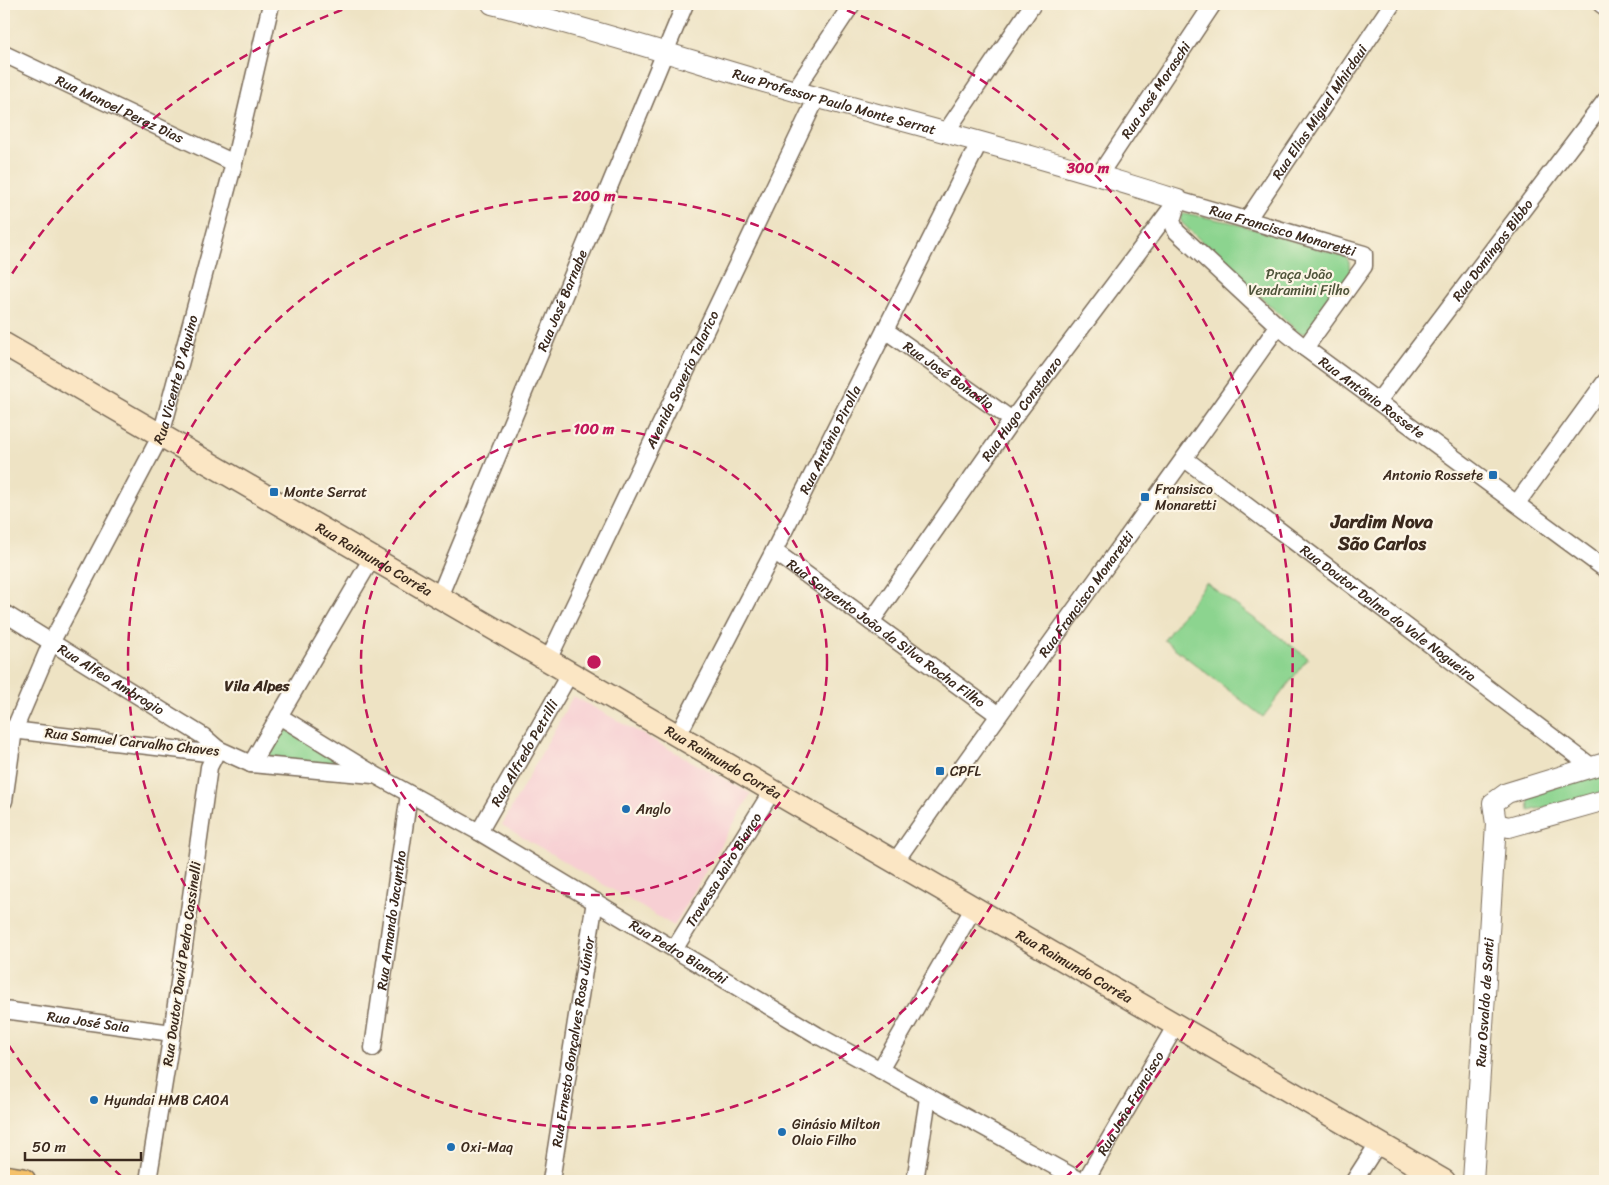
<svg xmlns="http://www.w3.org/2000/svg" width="1609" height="1185" viewBox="0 0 1609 1185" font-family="Sriracha,sans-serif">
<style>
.built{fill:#f7cfd3}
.green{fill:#8cd48f;stroke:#647f56}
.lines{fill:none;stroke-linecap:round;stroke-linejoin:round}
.minor-casing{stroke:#7a6b58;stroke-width:19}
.tertiary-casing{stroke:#7a6b58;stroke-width:22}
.secondary-casing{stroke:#7a6b58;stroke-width:25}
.primary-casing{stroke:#7a6b58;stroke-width:28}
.minor{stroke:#fff;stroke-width:16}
.tertiary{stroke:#fff;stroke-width:20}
.secondary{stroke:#fbe6c4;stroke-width:22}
.primary{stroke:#f5c16b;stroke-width:25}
.ring{fill:none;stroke:#c2185b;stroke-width:2.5;stroke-dasharray:9 6}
.poi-dot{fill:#1f6fb2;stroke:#fcf5e5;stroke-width:2}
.labels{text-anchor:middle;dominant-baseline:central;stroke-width:4.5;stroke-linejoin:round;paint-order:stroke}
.street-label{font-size:14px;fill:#3b2a1e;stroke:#fcf5e5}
.park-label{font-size:14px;fill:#4f543a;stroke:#fcf5e5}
.poi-label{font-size:14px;fill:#3b2a1e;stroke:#fcf5e5;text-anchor:start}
.neighbourhood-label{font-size:15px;font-weight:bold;fill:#3b2a1e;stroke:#fcf5e5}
.district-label{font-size:19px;font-weight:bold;fill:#3b2a1e;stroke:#fcf5e5}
.centre{fill:#c2185b;stroke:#fcf5e5;stroke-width:2.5}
.ring-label{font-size:15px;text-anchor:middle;font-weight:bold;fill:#c2185b;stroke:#fcf5e5;stroke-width:4.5;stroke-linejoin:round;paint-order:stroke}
</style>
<rect width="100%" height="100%" fill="#fcf5e5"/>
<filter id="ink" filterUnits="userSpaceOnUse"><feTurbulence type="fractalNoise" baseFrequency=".02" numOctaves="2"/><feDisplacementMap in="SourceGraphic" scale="10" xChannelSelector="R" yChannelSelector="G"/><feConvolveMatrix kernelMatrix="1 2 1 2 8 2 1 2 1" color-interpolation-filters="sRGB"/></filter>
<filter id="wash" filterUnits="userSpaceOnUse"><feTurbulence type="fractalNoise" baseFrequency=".0096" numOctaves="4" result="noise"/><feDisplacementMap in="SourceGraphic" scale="20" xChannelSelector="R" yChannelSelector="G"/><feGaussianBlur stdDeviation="1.12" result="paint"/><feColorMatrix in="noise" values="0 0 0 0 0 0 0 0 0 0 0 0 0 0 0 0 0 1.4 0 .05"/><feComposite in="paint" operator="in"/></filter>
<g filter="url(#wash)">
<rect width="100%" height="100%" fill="#eee3c4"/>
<path class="built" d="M 573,696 L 751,794 L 674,926 L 502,825 Z"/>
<path class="green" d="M 1184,213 L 1230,222 L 1346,257 L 1349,262 L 1350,276 L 1307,334 L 1298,332 L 1182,223 L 1180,218 Z
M 1206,583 L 1308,658 L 1263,717 L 1164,640 Z
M 279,729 L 286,729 L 335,760 L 336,766 L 331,768 L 269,756 L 268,750 Z
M 1605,772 L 1605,792 L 1529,811 L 1528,796 Z"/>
</g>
<g filter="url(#ink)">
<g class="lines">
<g class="minor-casing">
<g id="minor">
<path d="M 1601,4 L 1605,7"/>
<path id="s1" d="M 4,54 L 234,163"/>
<path d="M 795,90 L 852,4"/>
<path d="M 946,132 L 1033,4"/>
<path id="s2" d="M 1099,175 L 1213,4"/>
<path id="s3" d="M 1178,200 L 1172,221 L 1176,231 L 1278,326 L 1305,348 L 1605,569"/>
<path id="s4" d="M 1178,200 L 1364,254 L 1364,266 L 1305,348"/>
<path id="s5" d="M 1247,220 L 1392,4"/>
<path id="s6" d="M 885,330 L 1012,420"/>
<path id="s7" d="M 1379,400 L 1605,101"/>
<path id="s8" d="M 1185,459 L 1592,767"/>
<path d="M 1517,503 L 1605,382"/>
<path id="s9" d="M 774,551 L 997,714"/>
<path id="s10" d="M 439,597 L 685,4"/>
<path id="s11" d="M 4,613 L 203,736 L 218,749 L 209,767 L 172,1033 L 148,1181"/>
<path id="s12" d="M 871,622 L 1012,420 L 1173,206"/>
<path id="s13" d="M 548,660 L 817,97"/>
<path id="s14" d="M 279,716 L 377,776 L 479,832 L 817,1035 L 1081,1181"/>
<path d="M 4,729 L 207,753 L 218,749 L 251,764 L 373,775"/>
<path id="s15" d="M 678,735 L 774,551 L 979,143"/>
<path d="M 251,764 L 372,558"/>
<path id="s16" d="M 4,801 L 14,730 L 52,641 L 161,435 L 234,163 L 271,4"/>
<path id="s17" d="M 479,832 L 570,673"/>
<path id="s18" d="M 895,862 C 1020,682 1152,506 1278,326"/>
<path id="s19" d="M 675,948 L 772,791"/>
<path id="s20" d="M 4,1010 L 172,1033"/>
<path id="s21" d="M 373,1048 L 409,794"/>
<path d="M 880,1070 L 973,909"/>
<path id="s22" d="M 551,1181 L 595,901"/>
<path d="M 915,1181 L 928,1098"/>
<path id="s23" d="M 1085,1181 L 1176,1025"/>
<path d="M 1354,1181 L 1379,1142"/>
</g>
</g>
<g class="tertiary-casing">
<g id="tertiary">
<path id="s24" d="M 492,4 C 602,31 710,67 819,98 C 939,131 1059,162 1178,200"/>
<path d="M 1496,824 L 1509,827 L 1605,800"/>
<path id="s25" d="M 1473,1181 L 1496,824 L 1493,803 L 1507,793 L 1605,763"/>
</g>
</g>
<g class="secondary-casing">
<g id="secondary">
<path id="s26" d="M 4,344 L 1444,1181"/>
</g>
</g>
<g class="primary-casing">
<path id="primary" d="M 4,1178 L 23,1181"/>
</g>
<use href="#minor" class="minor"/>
<use href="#tertiary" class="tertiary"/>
<use href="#secondary" class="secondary"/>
<use href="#primary" class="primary"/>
</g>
</g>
<g class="ring">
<circle cx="594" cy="662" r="233"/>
<circle cx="594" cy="662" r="466"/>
<path d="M122 1177A699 699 0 0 1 4 1038M4 286A699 699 0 0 1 355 5M833 5A699 699 0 0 1 1066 1177"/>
</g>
<g class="poi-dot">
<rect x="1488" y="470" width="10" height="10" rx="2.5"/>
<rect x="269" y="487" width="10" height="10" rx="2.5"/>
<rect x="1140" y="492" width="10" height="10" rx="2.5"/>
<rect x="935" y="766" width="10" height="10" rx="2.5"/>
<circle cx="626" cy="809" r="5"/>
<circle cx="94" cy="1100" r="5"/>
<circle cx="782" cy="1132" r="5"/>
<circle cx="451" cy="1147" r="5"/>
</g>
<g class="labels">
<g class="street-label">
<text stroke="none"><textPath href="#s2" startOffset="102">Rua José Moraschi</textPath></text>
<text stroke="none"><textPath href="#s24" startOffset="356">Rua Professor Paulo Monte Serrat</textPath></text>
<text stroke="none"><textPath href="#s1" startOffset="128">Rua Manoel Perez Dias</textPath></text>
<text stroke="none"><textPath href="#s5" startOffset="130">Rua Elias Miguel Mhirdaui</textPath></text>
<text stroke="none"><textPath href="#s4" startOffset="109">Rua Francisco Monaretti</textPath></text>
<text stroke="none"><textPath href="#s7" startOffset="188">Rua Domingos Bibbo</textPath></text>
<text stroke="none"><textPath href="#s10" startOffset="321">Rua José Barnabe</textPath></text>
<text stroke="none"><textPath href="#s6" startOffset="78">Rua José Bonadio</textPath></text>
<text stroke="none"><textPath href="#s16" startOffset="459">Rua Vicente D'Aquino</textPath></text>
<text stroke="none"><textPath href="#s13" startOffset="311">Avenida Saverio Talarico</textPath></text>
<text stroke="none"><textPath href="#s3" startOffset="290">Rua Antônio Rossete</textPath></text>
<text stroke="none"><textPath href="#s12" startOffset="261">Rua Hugo Constanzo</textPath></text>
<text stroke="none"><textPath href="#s15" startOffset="332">Rua Antônio Pirolla</textPath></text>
<text stroke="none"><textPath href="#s26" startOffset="428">Rua Raimundo Corrêa</textPath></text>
<text stroke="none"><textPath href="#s18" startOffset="329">Rua Francisco Monaretti</textPath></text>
<text stroke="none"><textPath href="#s8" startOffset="255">Rua Doutor Dalmo do Vale Nogueira</textPath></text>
<text stroke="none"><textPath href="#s9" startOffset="139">Rua Sargento João da Silva Rocha Filho</textPath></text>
<text stroke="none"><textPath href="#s11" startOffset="126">Rua Alfeo Ambrogio</textPath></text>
<text transform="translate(132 742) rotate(6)">Rua Samuel Carvalho Chaves</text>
<text stroke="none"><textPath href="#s17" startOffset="91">Rua Alfredo Petrilli</textPath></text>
<text stroke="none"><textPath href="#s26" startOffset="832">Rua Raimundo Corrêa</textPath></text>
<text stroke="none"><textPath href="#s19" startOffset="92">Travessa Jairo Bianco</textPath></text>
<text stroke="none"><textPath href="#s21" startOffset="129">Rua Armando Jacyntho</textPath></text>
<text stroke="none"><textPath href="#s14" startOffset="464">Rua Pedro Bianchi</textPath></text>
<text transform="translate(182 964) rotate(-82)">Rua Doutor David Pedro Cassinelli</text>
<text stroke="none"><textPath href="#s26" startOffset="1238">Rua Raimundo Corrêa</textPath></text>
<text stroke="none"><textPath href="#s25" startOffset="179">Rua Osvaldo de Santi</textPath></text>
<text stroke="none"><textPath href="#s20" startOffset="85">Rua José Saia</textPath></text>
<text stroke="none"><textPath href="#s22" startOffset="141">Rua Ernesto Gonçalves Rosa Júnior</textPath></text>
<text stroke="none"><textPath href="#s23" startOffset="90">Rua João Francisco</textPath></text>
</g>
<g class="park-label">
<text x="1299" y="274">Praça João<tspan x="1299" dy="16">Vendramini Filho</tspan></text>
</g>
<g class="poi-label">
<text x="1483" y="475" text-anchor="end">Antonio Rossete</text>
<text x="1155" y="489">Fransisco<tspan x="1155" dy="16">Monaretti</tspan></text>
<text x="284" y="492">Monte Serrat</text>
<text x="950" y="771">CPFL</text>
<text x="636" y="809">Anglo</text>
<text x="104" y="1100">Hyundai HMB CAOA</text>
<text x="792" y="1124">Ginásio Milton<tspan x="792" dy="16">Olaio Filho</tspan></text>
<text x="461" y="1147">Oxi-Maq</text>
</g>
<g class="neighbourhood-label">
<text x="257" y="686">Vila Alpes</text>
</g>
<g class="district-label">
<text x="1382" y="521">Jardim Nova<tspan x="1382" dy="22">São Carlos</tspan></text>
</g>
</g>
<circle cx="594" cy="662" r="8" class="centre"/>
<g class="ring-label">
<text x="1088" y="173">300 m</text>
<text x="594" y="201">200 m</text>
<text x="594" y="434">100 m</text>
</g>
<rect width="1609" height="1185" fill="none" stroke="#fcf5e5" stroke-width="20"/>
<path d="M25 1152v8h116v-8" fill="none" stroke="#3b2a1e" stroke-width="2.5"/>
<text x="32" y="1152" font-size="15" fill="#3b2a1e" stroke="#fcf5e5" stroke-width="4" paint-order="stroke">50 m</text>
</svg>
